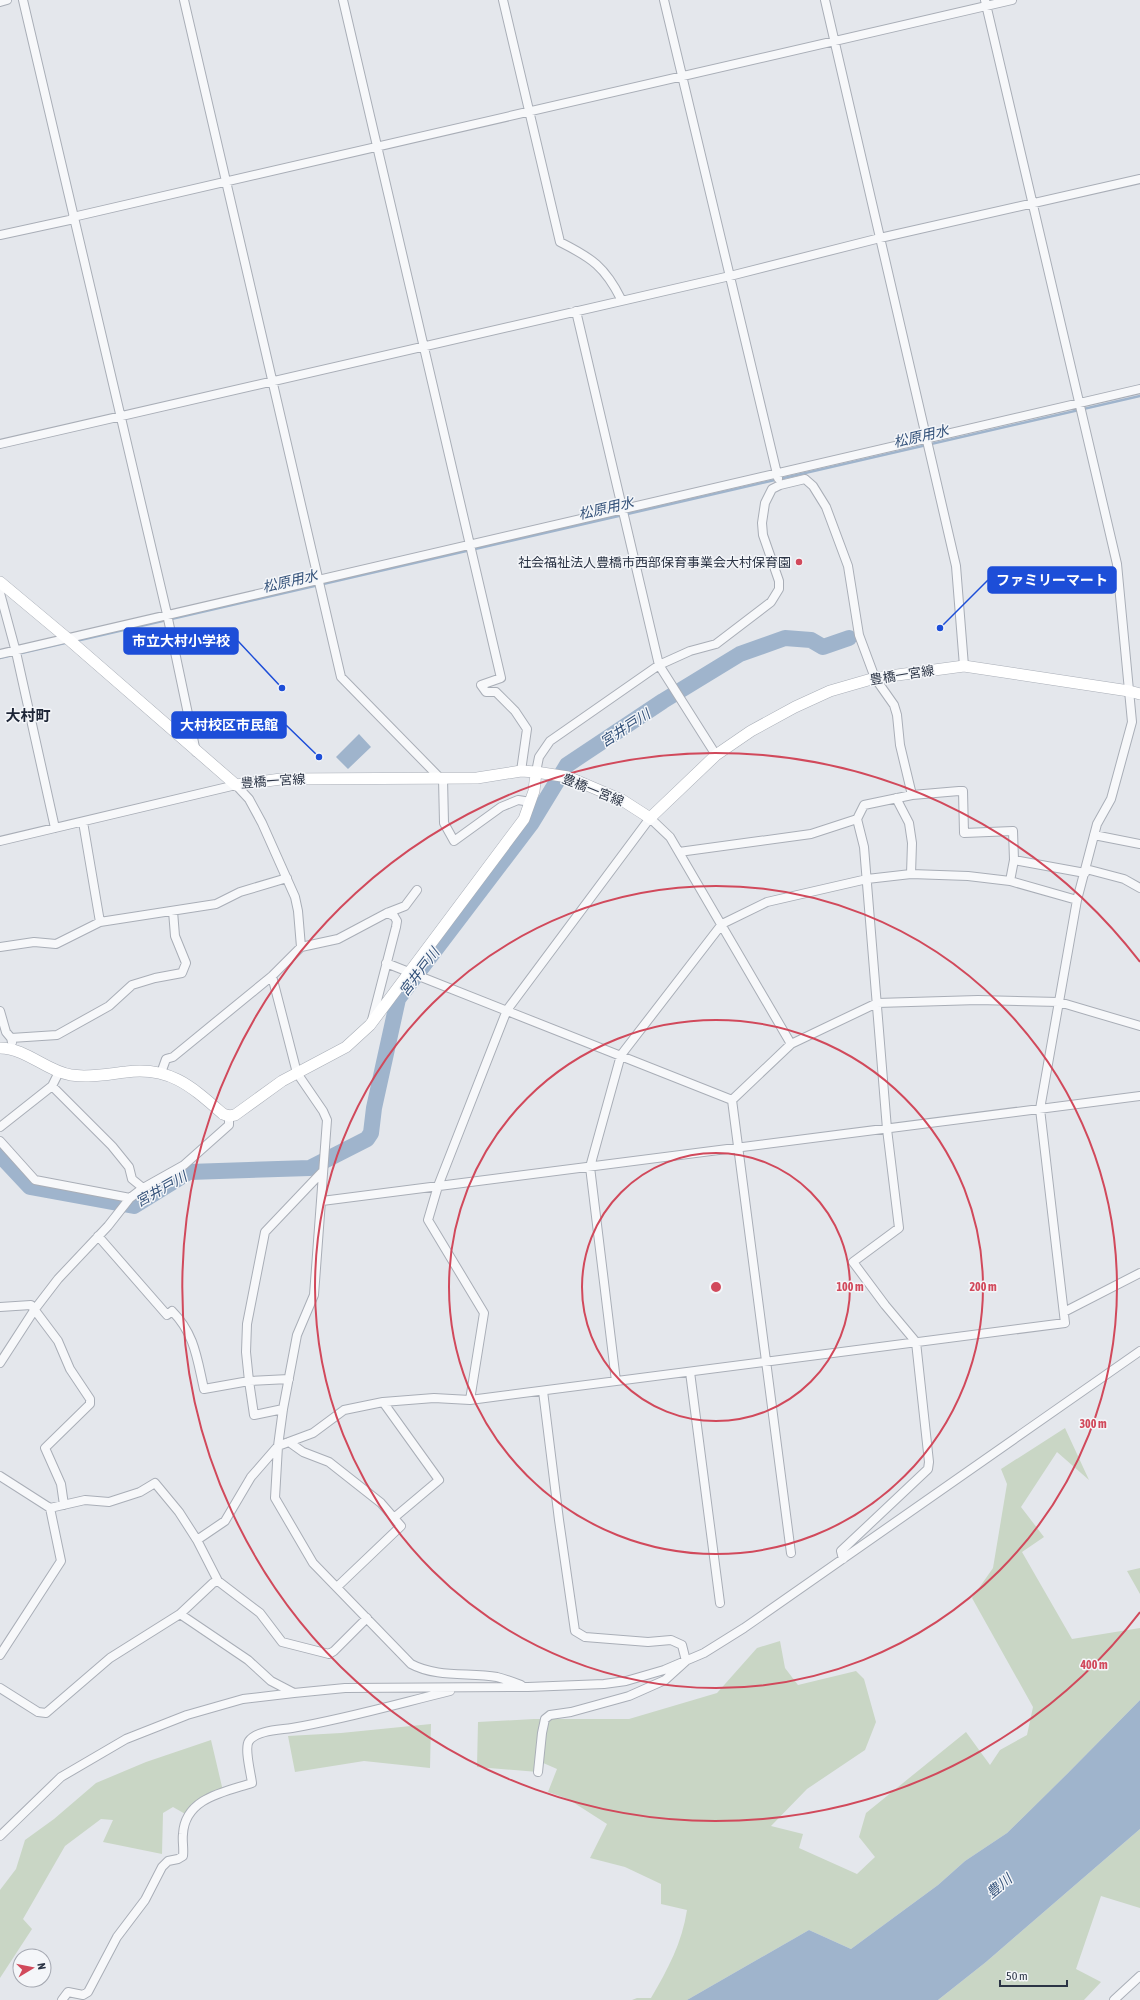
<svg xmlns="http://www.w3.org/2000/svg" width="1140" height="2000" viewBox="0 0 1140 2000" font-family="'Asap Condensed','Noto Sans JP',sans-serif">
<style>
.green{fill:#c9d6c5}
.water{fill:#9fb4cc}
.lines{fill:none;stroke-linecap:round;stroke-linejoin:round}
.stream{stroke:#9fb4cc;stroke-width:2.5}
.river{stroke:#9fb4cc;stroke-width:16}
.street-casing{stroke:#a9aeb7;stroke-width:10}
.secondary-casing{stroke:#a9aeb7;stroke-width:12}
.street{stroke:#f7f8fa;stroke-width:8}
.secondary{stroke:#fff;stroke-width:11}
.ring{fill:none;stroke:#d1495b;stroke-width:2}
.poi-dot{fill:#d1495b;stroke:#f4f6f9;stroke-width:1.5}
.labels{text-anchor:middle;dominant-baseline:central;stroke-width:3;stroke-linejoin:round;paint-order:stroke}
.poi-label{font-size:13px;fill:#2b3445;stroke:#f4f6f9;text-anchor:end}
.street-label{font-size:13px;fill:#2b3445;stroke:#f4f6f9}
.water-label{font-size:14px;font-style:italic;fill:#34527a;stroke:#f4f6f9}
.quarter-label{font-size:15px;font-weight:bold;fill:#1d2536;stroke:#f4f6f9}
.centre{fill:#d1495b;stroke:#f4f6f9;stroke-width:2}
.ring-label{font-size:12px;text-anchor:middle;font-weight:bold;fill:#d1495b;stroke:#f4f6f9;stroke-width:3;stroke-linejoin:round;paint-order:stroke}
.leader{fill:none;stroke:#1d4ed8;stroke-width:1.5}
.callout-dot{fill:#1d4ed8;stroke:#f4f6f9;stroke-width:1.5}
.callout{fill:#1d4ed8;stroke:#1d4ed8;stroke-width:1.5}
.callout-label{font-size:14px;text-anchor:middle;font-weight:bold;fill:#fff}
</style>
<rect width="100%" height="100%" fill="#e4e7ec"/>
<path class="green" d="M 1065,1428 L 1089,1480 L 1057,1452 L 1021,1507 L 1044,1537 L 1022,1552 L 1072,1639 L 1140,1628 L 1140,1700 L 1067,1774 L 1007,1833 L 965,1861 L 938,1885 L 851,1949 L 809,1930 L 687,2000 L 632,2000 L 637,1998 L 651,1998 C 668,1969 682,1943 687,1910 L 661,1904 L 661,1884 L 625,1867 L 590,1858 L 607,1824 L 568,1799 L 548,1792 L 557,1769 L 541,1762 L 538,1772 L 477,1767 L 478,1722 L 534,1719 L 629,1719 L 717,1693 L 757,1648 L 780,1641 L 785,1668 L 798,1685 L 856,1671 L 864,1679 L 876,1722 L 865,1750 L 807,1789 L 771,1826 L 803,1834 L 799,1848 L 857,1874 L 875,1857 L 859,1837 L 866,1813 L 966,1732 L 990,1765 L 1000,1750 L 1027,1735 L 1033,1707 L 972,1598 L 993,1568 L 1007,1484 L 1001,1469 Z
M 1140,1568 L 1140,1594 L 1127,1571 Z
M 431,1724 L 430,1768 L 364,1761 L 295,1772 L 288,1736 L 341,1733 Z
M 211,1740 L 223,1791 C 205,1793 196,1800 187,1815 L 173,1807 L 163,1813 L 162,1854 L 103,1842 L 113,1820 L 101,1819 L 65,1846 L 23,1919 L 32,1929 L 0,1978 L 0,1890 L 16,1869 L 25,1840 L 54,1819 L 96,1783 L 146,1762 Z
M 1140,1829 L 1140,1908 L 1101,1896 L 1076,1969 L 1101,1982 L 1084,2000 L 938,2000 L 986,1962 Z"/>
<path class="water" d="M 359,734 L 371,747 L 348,769 L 336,757 Z
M 1140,1700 L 1140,1829 L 986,1962 L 938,2000 L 687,2000 L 809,1930 L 851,1949 L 938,1885 L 965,1861 L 1007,1833 L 1067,1774 Z"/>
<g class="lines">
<path class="stream" d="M 76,641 L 1140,396
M 0,658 L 65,643"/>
<path class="river" d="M 0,1155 L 30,1187 L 134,1206 L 189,1172 L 310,1168 L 367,1139 L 371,1133 L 374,1108 L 398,999 L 531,824 L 567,765 L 663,701 L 740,654 L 785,638 L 811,640 L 823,647 L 849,638"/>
<g class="street-casing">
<path id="street" d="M 23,0 L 167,614 L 196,752
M 184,0 L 341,677 L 440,778
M 343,0 L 501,678 L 481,685 L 486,692 L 496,692 L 515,711 L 527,729 L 521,771
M 503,0 L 560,242 C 592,258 605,267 621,299
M 664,0 L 778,478
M 825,0 L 956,566 L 964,666
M 0,2 L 7,0
M 73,217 L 1012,0
M 0,235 L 74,219
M 576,311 L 659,665 L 716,755
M 0,444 L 730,276 L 880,238 L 1140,179
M 0,593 L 16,652 L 55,828
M 0,654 L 1140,389
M 536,772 L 539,757 L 550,741 L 659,665 L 690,651 L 716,644 L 771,602 L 779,589 L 779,581 L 763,535 L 762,523 L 765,503 L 772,489 L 780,485 L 805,479 L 813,486 L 826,507 L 848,566 L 859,635 L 875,678 L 894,705 L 897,715 L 900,745 L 912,795
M 443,778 L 444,823 L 454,841 L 501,807 L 518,800 L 531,802
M 896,798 L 909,823 L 912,843 L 911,874
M 83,822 L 100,922
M 1094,835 L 1140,844
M 0,841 L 236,785 L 249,799 L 262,823 L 295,897 L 298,911 L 301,947
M 679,852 L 811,834 L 857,819 L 864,805 L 912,795 L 959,791 L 963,791 L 964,833 L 1013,831 L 1014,860 L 1010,881
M 1014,860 L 1085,873
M 1086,869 L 1124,879 L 1140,888
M 0,947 L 34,942 L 56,944 L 100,922 L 216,904 L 240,892 L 287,878
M 386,963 L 732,1100
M 272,976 L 297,1073 L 323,1111 L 327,1120 L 314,1295 L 297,1335 L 283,1409 L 278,1446 L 275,1498 L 313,1563 L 411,1664 C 437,1678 470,1672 497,1677 C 505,1679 513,1682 521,1685
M 0,1011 L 6,1032 L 11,1038 L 12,1042
M 372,1020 L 396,927 L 397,921 L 394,916 L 387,913
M 11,1038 L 57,1035 L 109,1006 L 132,985 L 155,978 L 182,973 L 186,963 L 175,936 L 173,911
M 161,1073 L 166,1059 L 173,1057 L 272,976 L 301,947 L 338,939 L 387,913 L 405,906 L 417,890
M 52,1086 L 112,1146 L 129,1167 L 132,1179 L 143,1188
M 0,1127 L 52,1086 L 59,1072
M 0,1141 L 35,1180 L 130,1198
M 322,1201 L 1140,1096
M 98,1236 L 167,1315 L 172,1311 C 195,1334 197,1359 204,1389 L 249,1381 L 289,1379
M 0,1307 L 31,1305 L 58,1341 L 70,1369 L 90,1399 L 90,1404 L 45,1448 L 61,1484 L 64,1505
M 1064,1312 L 1140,1273
M 0,1363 L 35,1309 L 58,1279 L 108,1226 L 130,1198 L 143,1188 L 184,1165 L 229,1125 L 229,1116
M 690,1372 L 720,1603
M 616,1381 L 590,1167 L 621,1055 L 722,924 L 767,902 L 867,879 L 911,874 L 968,876 L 1010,881 L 1077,900
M 470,1400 L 484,1313 L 428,1220 L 438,1186 L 507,1010 L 650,818 L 670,837 L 791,1044
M 383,1402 L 434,1398 L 470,1400 L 1065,1323 L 1040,1109 L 1077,900 L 1097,824 L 1111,799 L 1132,722 L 1117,564 L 985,0
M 283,1409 L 254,1415 L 249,1381 L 246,1352 L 247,1324 L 265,1232 L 323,1171
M 289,1442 L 303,1452 L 329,1462 L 381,1503 L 401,1526 L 337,1587
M 0,1476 L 50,1508 L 61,1561 L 0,1655
M 50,1508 L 85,1500 L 109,1502 L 140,1492 L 155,1483 L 179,1512 L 197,1540 L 218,1581 L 260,1613 L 282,1642 L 329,1654 L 334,1651 L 367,1618
M 197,1540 L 225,1521 L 251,1477 L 278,1446 L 313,1433 L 344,1410 L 383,1402 L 439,1480 L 395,1517
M 791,1553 L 732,1100 L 791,1044 L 877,1003 L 978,1000 L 1059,1002 L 1140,1026
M 843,1559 L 841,1551 L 928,1469 L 929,1462 L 916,1342 L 885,1305 L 853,1262 L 899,1228 L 887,1129 L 864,847 L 857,819
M 180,1614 L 248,1660 L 271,1681 L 294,1693 L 345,1688 L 528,1687 L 604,1684 L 626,1681 L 664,1670 L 704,1653 L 744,1628 L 1140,1351
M 0,1688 L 38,1712 L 46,1713 L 110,1658 L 180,1614 L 213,1583 L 218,1581
M 538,1772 L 542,1733 L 545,1719 L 550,1715 L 571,1712 L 629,1696 L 665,1680 L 686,1661 L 682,1645 L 671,1640 L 648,1642 L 585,1637 L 575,1631 L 559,1520 L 543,1391
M 0,1836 L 61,1777 L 126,1739 L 187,1715 L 243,1699 L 294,1693
M 62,2000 L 68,1992 L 83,1995 L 88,1992 L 117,1937 L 145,1900 L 162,1867 L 168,1861 L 178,1859 L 183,1856 C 184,1848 182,1841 183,1834 C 185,1798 224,1792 252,1783 C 251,1774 244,1748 249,1741 C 257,1730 280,1730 292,1728 C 345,1719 397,1704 450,1691
M 1114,2000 L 1140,1976"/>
</g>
<g class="secondary-casing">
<path id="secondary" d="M 0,582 L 67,638 L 236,785 L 281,779 L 477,778 L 521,771 L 536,772 L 568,777 L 622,800 L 650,818 L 716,755 L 751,731 L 795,707 L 830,691 L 875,678 L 964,666 L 1129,691 L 1140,694
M 0,1048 C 26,1048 46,1071 71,1075 C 89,1078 108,1074 126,1072 C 170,1066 192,1087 223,1114 L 229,1116 L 235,1115 L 282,1081 L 346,1047 L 370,1025 L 524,819 L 534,791 L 536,772"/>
</g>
<use href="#street" class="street"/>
<use href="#secondary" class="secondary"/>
</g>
<g class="ring">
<circle cx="716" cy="1287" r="134"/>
<circle cx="716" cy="1287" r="267"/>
<circle cx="716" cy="1287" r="401"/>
<path d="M1140 1612A534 534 0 1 1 1140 962"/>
</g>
<circle class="poi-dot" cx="799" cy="562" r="4"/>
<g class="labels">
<g class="poi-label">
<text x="791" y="562">社会福祉法人豊橋市西部保育事業会大村保育園</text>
</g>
<g class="street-label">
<text transform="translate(902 675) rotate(-9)">豊橋一宮線</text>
<text transform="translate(273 781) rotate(-4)">豊橋一宮線</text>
<text transform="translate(593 790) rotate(22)">豊橋一宮線</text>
</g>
<g class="water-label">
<text transform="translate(921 436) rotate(-13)">松原用水</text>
<text transform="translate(606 508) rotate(-13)">松原用水</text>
<text transform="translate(290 581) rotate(-13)">松原用水</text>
<text transform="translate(625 728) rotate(-33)">宮井戸川</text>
<text transform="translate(419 972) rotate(-53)">宮井戸川</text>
<text transform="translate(161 1189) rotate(-29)">宮井戸川</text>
<text transform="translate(999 1886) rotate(-40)">豊川</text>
</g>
<g class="quarter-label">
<text x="28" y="715">大村町</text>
</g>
</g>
<circle cx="716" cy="1287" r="6" class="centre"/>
<g class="ring-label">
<text x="850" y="1291">100 m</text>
<text x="983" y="1291">200 m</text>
<text x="1093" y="1428">300 m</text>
<text x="1094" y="1669">400 m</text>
</g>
<path class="leader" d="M940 628L988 580M282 688L238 641M319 757L286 725"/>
<g class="callout-dot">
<circle cx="940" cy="628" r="4"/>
<circle cx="282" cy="688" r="4"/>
<circle cx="319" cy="757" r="4"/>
</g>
<g class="callout">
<rect x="988" y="567" width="128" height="26" rx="4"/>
<rect x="124" y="628" width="114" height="26" rx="4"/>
<rect x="172" y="712" width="114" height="26" rx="4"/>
</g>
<g class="callout-label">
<text x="1052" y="585">ファミリーマート</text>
<text x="181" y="646">市立大村小学校</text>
<text x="229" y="730">大村校区市民館</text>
</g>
<g transform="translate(32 1968) rotate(80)"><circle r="19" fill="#f4f6f9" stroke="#a4a8b1"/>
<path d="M0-3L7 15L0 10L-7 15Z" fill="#d1495b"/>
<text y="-6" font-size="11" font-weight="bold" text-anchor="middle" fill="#2b3445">N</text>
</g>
<path d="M1000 1980v6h67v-6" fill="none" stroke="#2b3445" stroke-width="2"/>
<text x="1006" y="1980" font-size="12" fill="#2b3445" stroke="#f4f6f9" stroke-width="3" paint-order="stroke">50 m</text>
</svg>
